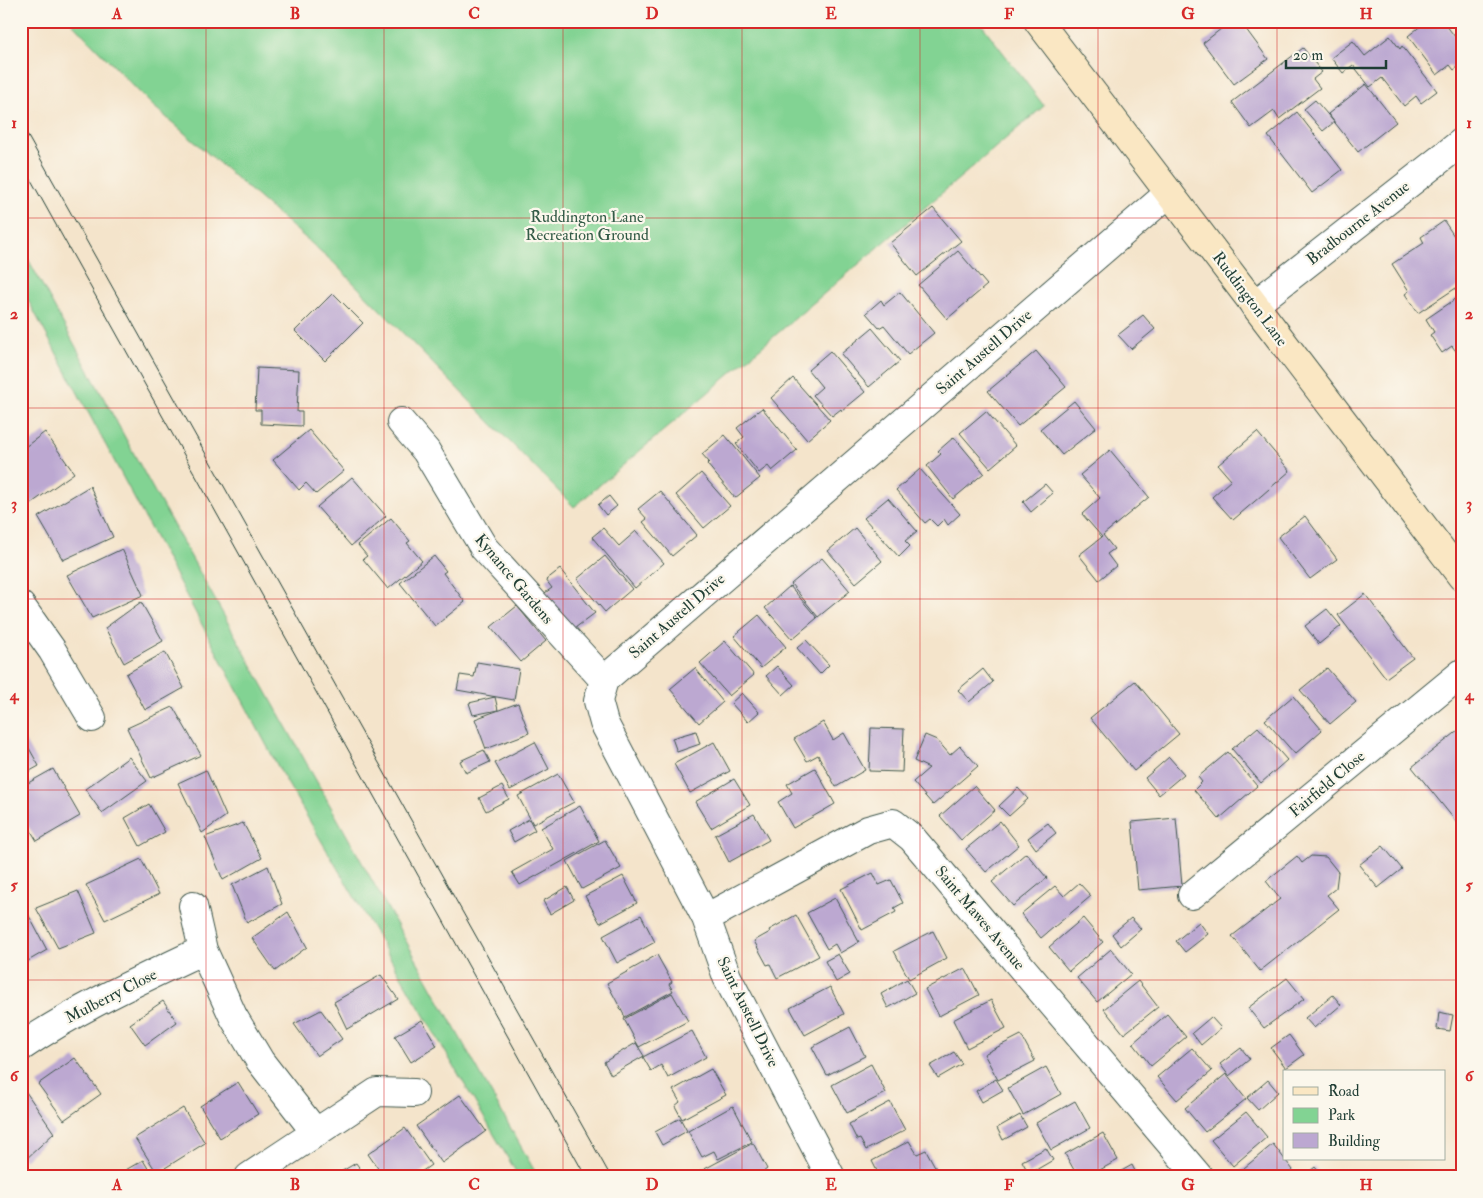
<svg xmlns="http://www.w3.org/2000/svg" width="1483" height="1198" viewBox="0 0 1483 1198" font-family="'IM FELL Double Pica',serif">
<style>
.green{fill:#82d393;stroke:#508864}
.building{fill:#bca8d1}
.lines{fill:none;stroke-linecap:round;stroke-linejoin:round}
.minor-casing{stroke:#3f564b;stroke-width:30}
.secondary-casing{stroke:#3f564b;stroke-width:30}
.minor{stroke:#fff;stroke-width:28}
.secondary{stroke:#fae7c3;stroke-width:28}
.tram{stroke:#1f3d34;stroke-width:1}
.grid{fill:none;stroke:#d62828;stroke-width:1;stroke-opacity:0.55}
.labels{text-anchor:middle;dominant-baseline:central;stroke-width:4.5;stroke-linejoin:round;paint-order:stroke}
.park-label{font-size:16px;fill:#335b47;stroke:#fbf7ec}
.street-label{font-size:16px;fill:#1f3d34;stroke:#fbf7ec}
.neatline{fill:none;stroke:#d62828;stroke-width:2}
.grid-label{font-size:16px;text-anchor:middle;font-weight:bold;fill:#d62828}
</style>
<rect width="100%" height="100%" fill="#fbf7ec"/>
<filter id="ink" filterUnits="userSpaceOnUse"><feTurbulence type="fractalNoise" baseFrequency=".02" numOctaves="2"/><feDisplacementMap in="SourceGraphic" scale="10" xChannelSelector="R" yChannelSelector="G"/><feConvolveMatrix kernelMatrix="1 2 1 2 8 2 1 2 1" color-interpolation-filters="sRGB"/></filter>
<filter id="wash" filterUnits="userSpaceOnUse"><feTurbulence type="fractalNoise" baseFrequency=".0096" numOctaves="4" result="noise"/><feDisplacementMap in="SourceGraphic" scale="20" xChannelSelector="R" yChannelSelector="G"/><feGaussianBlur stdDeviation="1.12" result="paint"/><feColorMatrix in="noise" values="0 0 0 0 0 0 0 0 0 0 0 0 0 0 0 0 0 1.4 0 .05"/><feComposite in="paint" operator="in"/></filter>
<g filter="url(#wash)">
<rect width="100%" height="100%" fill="#f4e4cb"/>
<path class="green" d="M 70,21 L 979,21 L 1044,106 L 574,507 L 333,262 L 151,104 Z
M 21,246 L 152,487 L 538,1177 L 519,1177 L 282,774 L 21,287 Z"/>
<g id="blocks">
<path class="building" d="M 1231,21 L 1240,21 L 1268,59 L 1234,84 L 1203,43 Z
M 1427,21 L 1443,21 L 1462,46 L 1462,64 L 1454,70 L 1450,65 L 1437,75 L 1408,36 Z
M 1390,36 L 1400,49 L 1402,46 L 1437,91 L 1421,103 L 1416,96 L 1404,106 L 1382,78 L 1370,87 L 1353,65 L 1343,73 L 1331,58 L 1353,41 L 1365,56 Z
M 1303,48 L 1322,72 L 1313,79 L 1320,88 L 1279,119 L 1274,111 L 1251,128 L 1232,102 Z
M 1366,84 L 1396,122 L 1358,152 L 1328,114 Z
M 1315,100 L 1334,122 L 1323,131 L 1304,109 Z
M 1297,112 L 1342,170 L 1312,193 L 1268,136 Z
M 933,208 L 961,241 L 917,276 L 890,243 Z
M 1444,221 L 1462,248 L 1462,284 L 1418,313 L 1405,294 L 1409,291 L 1392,264 L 1424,243 L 1421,237 Z
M 958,251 L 987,285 L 947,319 L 918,285 Z
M 900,292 L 934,333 L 908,354 L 884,325 L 879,328 L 866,313 L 881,300 L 884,305 Z
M 333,293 L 363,323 L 325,361 L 295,331 Z
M 1457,298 L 1462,304 L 1462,352 L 1459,355 L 1452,346 L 1442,353 L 1430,335 L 1434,332 L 1426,319 Z
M 1143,315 L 1155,329 L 1131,349 L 1118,335 Z
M 872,328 L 900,361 L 869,387 L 841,354 Z
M 830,351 L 865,392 L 842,411 L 841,409 L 832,416 L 813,395 L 822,387 L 808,370 Z
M 1036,351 L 1066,387 L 1018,426 L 988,391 Z
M 257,368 L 299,370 L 297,412 L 302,412 L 302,426 L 261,424 L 261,410 L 255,410 Z
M 793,378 L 830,420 L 807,440 L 771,398 Z
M 1074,401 L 1096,428 L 1062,455 L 1040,429 Z
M 762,408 L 797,450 L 772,471 L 768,466 L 759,473 L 736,444 L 744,437 L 737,428 Z
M 986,411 L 1016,446 L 990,468 L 960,433 Z
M 309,430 L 344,471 L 316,494 L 306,483 L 299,490 L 273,460 Z
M 45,432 L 74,473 L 26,507 L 21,501 L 21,450 Z
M 1257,432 L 1290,471 L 1233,520 L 1212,497 L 1231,480 L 1218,465 Z
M 725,435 L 760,478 L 735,498 L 707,464 L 709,462 L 702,454 Z
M 954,437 L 984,473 L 953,499 L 927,466 L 941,454 L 938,451 Z
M 1110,450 L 1149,497 L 1103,535 L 1114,549 L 1107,554 L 1116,566 L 1099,580 L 1079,555 L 1102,537 L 1082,514 L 1100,498 L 1080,475 Z
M 920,469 L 960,514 L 948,525 L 944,519 L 937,526 L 930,519 L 925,523 L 896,490 Z
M 701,473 L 730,506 L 704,528 L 676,495 Z
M 352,477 L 386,516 L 351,546 L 317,507 Z
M 1045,484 L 1053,493 L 1031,512 L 1023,502 Z
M 90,486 L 113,537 L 63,560 L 38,517 Z
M 660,491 L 697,535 L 672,556 L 643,522 L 647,519 L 638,509 Z
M 609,496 L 617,506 L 606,515 L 598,505 Z
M 888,498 L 917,531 L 905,541 L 910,546 L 899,557 L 864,518 Z
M 1305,516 L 1337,559 L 1310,579 L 1278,537 Z
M 391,518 L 410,541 L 407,543 L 422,561 L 388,589 L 363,559 L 367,556 L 358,545 Z
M 603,528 L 619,546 L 636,531 L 664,563 L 635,588 L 592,537 Z
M 855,528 L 882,561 L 856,583 L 828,551 Z
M 122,549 L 143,595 L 92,618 L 67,575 Z
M 434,556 L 446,571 L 443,573 L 465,602 L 435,626 L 400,583 Z
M 605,556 L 632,589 L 605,612 L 577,579 Z
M 822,558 L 850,591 L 818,617 L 791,584 Z
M 560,569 L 595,613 L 571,631 L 542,595 L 552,588 L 546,580 Z
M 790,586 L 817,618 L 792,639 L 765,608 Z
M 1365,594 L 1413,658 L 1386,678 L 1338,615 Z
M 141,602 L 163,641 L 124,663 L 105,628 Z
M 517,606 L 546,641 L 521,662 L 491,627 Z
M 1327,609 L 1341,626 L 1319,644 L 1305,626 Z
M 759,615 L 786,647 L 761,668 L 734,636 Z
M 806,640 L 829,665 L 820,674 L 797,648 Z
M 725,641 L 754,675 L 729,696 L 700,663 Z
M 165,652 L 184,688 L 145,710 L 126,674 Z
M 477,662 L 519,669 L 514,700 L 457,690 L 460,675 L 474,677 Z
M 777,666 L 794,685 L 783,695 L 766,676 Z
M 695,668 L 723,702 L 699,723 L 670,689 Z
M 1327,668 L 1356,702 L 1330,724 L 1300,690 Z
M 983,669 L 993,682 L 969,702 L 958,690 Z
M 1135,681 L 1179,734 L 1134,771 L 1090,718 Z
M 742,693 L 759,712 L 748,722 L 731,703 Z
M 1293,696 L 1322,730 L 1295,754 L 1265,720 Z
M 495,697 L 498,710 L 473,715 L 469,703 Z
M 518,703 L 529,733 L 486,749 L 475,719 Z
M 173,707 L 201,755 L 151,778 L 127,728 Z
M 823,722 L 833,740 L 844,733 L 865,770 L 836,787 L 818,755 L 807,761 L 794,739 Z
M 1258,727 L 1287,760 L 1261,783 L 1232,749 Z
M 871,728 L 904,729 L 902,772 L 869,771 Z
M 1459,730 L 1462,734 L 1462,829 L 1412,767 Z
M 696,731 L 700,744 L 677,752 L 672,738 Z
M 21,734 L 39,766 L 21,776 Z
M 925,735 L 937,740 L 950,755 L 960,746 L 978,766 L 933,805 L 913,782 L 929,768 L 914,761 Z
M 535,742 L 549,769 L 510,790 L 495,763 Z
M 714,742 L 730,771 L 690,793 L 674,764 Z
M 484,750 L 490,762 L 466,773 L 460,761 Z
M 1228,752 L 1257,786 L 1219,819 L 1194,790 L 1202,782 L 1198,777 Z
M 129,757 L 147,781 L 102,813 L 85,789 Z
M 1169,757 L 1184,774 L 1159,795 L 1145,778 Z
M 815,768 L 835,804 L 793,828 L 778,802 L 792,793 L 787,784 Z
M 53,769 L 80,816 L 37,841 L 21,814 L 21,787 Z
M 206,770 L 226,816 L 202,833 L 178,783 Z
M 558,774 L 574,802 L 533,824 L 518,796 Z
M 734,779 L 750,805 L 711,828 L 695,802 Z
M 502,786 L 509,799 L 486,811 L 479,798 Z
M 974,786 L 995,810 L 961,840 L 940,816 Z
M 1018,788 L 1028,799 L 1009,816 L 999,806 Z
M 149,804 L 165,832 L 140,846 L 125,818 Z
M 580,806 L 599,841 L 520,885 L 512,872 L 553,849 L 541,828 Z
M 754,814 L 769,840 L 729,862 L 715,835 Z
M 1176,818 L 1182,886 L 1138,890 L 1132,822 Z
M 529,819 L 535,830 L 514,842 L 508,831 Z
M 1000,821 L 1019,845 L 986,872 L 966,849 Z
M 243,823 L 262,858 L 223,880 L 205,837 Z
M 1048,823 L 1056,833 L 1036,849 L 1028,838 Z
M 605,840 L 621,868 L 582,889 L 567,861 Z
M 1383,846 L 1402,869 L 1378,888 L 1359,865 Z
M 1026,853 L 1047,878 L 1013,906 L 992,882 Z
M 1297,856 L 1302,863 L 1311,856 L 1326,857 L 1338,872 L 1336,888 L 1327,895 L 1339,909 L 1260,971 L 1232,936 L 1280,899 L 1266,881 Z
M 141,859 L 159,894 L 105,920 L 86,885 Z
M 268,866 L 282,904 L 247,923 L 232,885 Z
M 873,873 L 879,885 L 891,880 L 903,903 L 894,908 L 896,912 L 862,930 L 841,889 Z
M 623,876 L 637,903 L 600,923 L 585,896 Z
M 1079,883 L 1091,896 L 1041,938 L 1021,914 L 1055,886 L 1064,896 Z
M 567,887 L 574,900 L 550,914 L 543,901 Z
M 78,891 L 96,933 L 58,948 L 36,908 Z
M 835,898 L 859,942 L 840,953 L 835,944 L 827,949 L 807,913 Z
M 288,912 L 307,947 L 275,971 L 252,938 Z
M 28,914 L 47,950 L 21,965 L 21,918 Z
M 641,915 L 655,942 L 617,963 L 603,936 Z
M 796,915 L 819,956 L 777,978 L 770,964 L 767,965 L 754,941 L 770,932 L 769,930 Z
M 1083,918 L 1103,942 L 1069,971 L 1049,947 Z
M 1131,918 L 1141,929 L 1121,946 L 1112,934 Z
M 1199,922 L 1208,934 L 1185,952 L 1176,941 Z
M 933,931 L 947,958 L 909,979 L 894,951 Z
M 1111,949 L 1131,974 L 1097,1002 L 1077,978 Z
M 838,954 L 850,974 L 836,982 L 825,961 Z
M 657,955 L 672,982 L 669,984 L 673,991 L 625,1017 L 607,983 Z
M 965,968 L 979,995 L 939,1016 L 925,989 Z
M 381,975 L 398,999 L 347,1029 L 334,1002 Z
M 1287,978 L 1304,999 L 1264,1028 L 1248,1008 Z
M 907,979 L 915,993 L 888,1008 L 881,994 Z
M 1138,981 L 1158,1007 L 1124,1034 L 1104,1009 Z
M 830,987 L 844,1014 L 805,1035 L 790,1008 Z
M 672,993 L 688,1021 L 639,1047 L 624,1019 Z
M 1333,995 L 1341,1005 L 1314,1028 L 1305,1018 Z
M 991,1000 L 1006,1028 L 967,1048 L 953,1020 Z
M 163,1001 L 177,1022 L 145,1045 L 130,1024 Z
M 321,1010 L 342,1039 L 317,1056 L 294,1024 Z
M 1439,1012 L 1453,1015 L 1450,1031 L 1437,1029 Z
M 1167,1014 L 1186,1037 L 1151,1066 L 1133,1043 Z
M 1211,1017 L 1221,1028 L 1201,1045 L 1192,1033 Z
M 422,1020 L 437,1046 L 411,1062 L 395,1036 Z
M 850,1027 L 865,1056 L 827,1075 L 812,1047 Z
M 692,1031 L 706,1057 L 668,1078 L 661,1065 L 651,1071 L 643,1057 Z
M 1021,1035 L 1035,1061 L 998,1080 L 984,1054 Z
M 1289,1035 L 1304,1055 L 1286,1068 L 1271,1048 Z
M 636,1043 L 644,1056 L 611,1075 L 604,1062 Z
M 1192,1048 L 1212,1071 L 1177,1100 L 1157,1077 Z
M 1241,1048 L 1250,1059 L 1229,1076 L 1220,1064 Z
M 954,1052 L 962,1064 L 938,1078 L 930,1066 Z
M 75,1058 L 101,1094 L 64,1120 L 38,1084 Z
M 871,1064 L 886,1093 L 847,1113 L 832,1085 Z
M 1046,1067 L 1061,1094 L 1023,1115 L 1008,1088 Z
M 711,1069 L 726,1095 L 682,1119 L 675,1106 L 680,1102 L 673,1090 Z
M 1226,1074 L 1246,1099 L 1205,1132 L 1185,1108 Z
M 996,1079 L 1003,1090 L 982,1102 L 976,1091 Z
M 1268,1080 L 1278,1092 L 1258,1110 L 1247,1098 Z
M 238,1082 L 258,1114 L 220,1138 L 200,1106 Z
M 26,1092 L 54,1133 L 25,1160 L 21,1156 L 21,1096 Z
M 460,1095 L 486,1131 L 442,1163 L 416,1126 Z
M 1075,1101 L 1090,1128 L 1051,1150 L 1036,1123 Z
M 890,1102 L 905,1130 L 866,1150 L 860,1139 L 857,1140 L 849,1124 Z
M 733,1106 L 752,1142 L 718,1159 L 714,1151 L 702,1157 L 688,1131 Z
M 183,1108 L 205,1143 L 157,1173 L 135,1138 Z
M 1246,1112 L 1267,1137 L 1233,1166 L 1211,1140 Z
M 1020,1115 L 1027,1127 L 1003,1140 L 997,1128 Z
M 680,1118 L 687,1131 L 662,1145 L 655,1132 Z
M 405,1128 L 431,1165 L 414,1177 L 384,1177 L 368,1154 Z
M 1103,1133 L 1118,1160 L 1087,1177 L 1078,1177 L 1065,1154 Z
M 909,1141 L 917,1154 L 926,1150 L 938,1172 L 929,1177 L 880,1177 L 872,1161 Z
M 753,1143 L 767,1169 L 763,1172 L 766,1177 L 701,1177 L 699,1172 Z
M 1273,1144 L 1293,1170 L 1285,1177 L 1241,1177 L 1238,1173 Z
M 1046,1148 L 1053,1160 L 1029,1174 L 1022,1161 Z
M 143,1160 L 153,1177 L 118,1177 L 117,1175 Z
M 356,1163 L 366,1177 L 332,1177 Z
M 1132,1165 L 1138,1177 L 1111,1177 Z
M 1315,1167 L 1323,1177 L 1303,1177 Z"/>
</g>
</g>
<g filter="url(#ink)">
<use href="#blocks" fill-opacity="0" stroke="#3f564b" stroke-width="1"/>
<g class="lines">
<g class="minor-casing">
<path id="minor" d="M 1254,305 L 1462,142
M 401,422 L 426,451 L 484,548 L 604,680
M 21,606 L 52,650 L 92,718
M 1192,895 L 1462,673
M 193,906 L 203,950 L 233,1016 L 260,1061 L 316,1133
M 706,918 L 868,830 L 893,823 L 912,838 L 1199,1177
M 21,1047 C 78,1008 142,979 203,950
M 249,1177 L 377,1092 L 414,1093
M 831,1177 L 727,977 L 706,918 L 604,723 L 598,701 L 604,680 L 1169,193"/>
</g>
<g class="secondary-casing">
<path id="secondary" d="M 1038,21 L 1462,577"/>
</g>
<use href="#minor" class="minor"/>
<use href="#secondary" class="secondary"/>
<path class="tram" d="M 21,124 L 611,1177
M 21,162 L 586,1177"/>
</g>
</g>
<path class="grid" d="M 206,21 L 206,1177M 384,21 L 384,1177M 563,21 L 563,1177M 742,21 L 742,1177M 920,21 L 920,1177M 1098,21 L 1098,1177M 1277,21 L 1277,1177M 21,218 L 1462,218M 21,408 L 1462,408M 21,599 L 1462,599M 21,790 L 1462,790M 21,980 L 1462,980"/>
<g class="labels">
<g class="park-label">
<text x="587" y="217">Ruddington Lane<tspan x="587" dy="18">Recreation Ground</tspan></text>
</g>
<g class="street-label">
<text transform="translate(1358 223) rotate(-38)">Bradbourne Avenue</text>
<text transform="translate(1250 299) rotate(53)">Ruddington Lane</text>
<text transform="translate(984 352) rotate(-41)">Saint Austell Drive</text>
<text transform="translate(514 579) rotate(50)">Kynance Gardens</text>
<text transform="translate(677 616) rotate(-41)">Saint Austell Drive</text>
<text transform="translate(1327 784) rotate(-40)">Fairfield Close</text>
<text transform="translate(980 918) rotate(50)">Saint Mawes Avenue</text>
<text transform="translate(111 996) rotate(-27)">Mulberry Close</text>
<text transform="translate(748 1012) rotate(64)">Saint Austell Drive</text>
</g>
</g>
<rect width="1483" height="1198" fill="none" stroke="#fbf7ec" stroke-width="55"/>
<rect x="1283" y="1070" width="162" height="90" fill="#fbf7ec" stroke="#a3ada2"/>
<rect x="1293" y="1087" width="25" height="8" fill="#fae7c3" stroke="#a3ada2"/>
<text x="1328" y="1096" font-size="15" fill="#1f3d34">Road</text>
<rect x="1293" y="1108" width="25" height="15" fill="#82d393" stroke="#a3ada2"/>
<text x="1328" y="1120" font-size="15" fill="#1f3d34">Park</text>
<rect x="1293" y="1133" width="25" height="15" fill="#bca8d1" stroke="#a3ada2"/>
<text x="1328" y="1146" font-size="15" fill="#1f3d34">Building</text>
<path d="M1286 60v8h100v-8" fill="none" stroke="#1f3d34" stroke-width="2.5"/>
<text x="1293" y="60" font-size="15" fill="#1f3d34" stroke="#fbf7ec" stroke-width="4" paint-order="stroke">20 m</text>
<rect x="28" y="28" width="1428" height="1142" class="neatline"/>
<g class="grid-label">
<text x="117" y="19">A</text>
<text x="295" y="19">B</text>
<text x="474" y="19">C</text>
<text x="652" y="19">D</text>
<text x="831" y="19">E</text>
<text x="1009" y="19">F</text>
<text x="1188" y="19">G</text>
<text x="1366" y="19">H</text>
<text x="14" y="128">1</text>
<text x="1469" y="128">1</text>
<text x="14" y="319">2</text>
<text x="1469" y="319">2</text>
<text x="14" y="509">3</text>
<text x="1469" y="509">3</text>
<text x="14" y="700">4</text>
<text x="1469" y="700">4</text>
<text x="14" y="890">5</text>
<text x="1469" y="890">5</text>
<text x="14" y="1081">6</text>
<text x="1469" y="1081">6</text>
<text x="117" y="1190">A</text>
<text x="295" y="1190">B</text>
<text x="474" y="1190">C</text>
<text x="652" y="1190">D</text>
<text x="831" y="1190">E</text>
<text x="1009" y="1190">F</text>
<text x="1188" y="1190">G</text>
<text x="1366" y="1190">H</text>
</g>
</svg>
